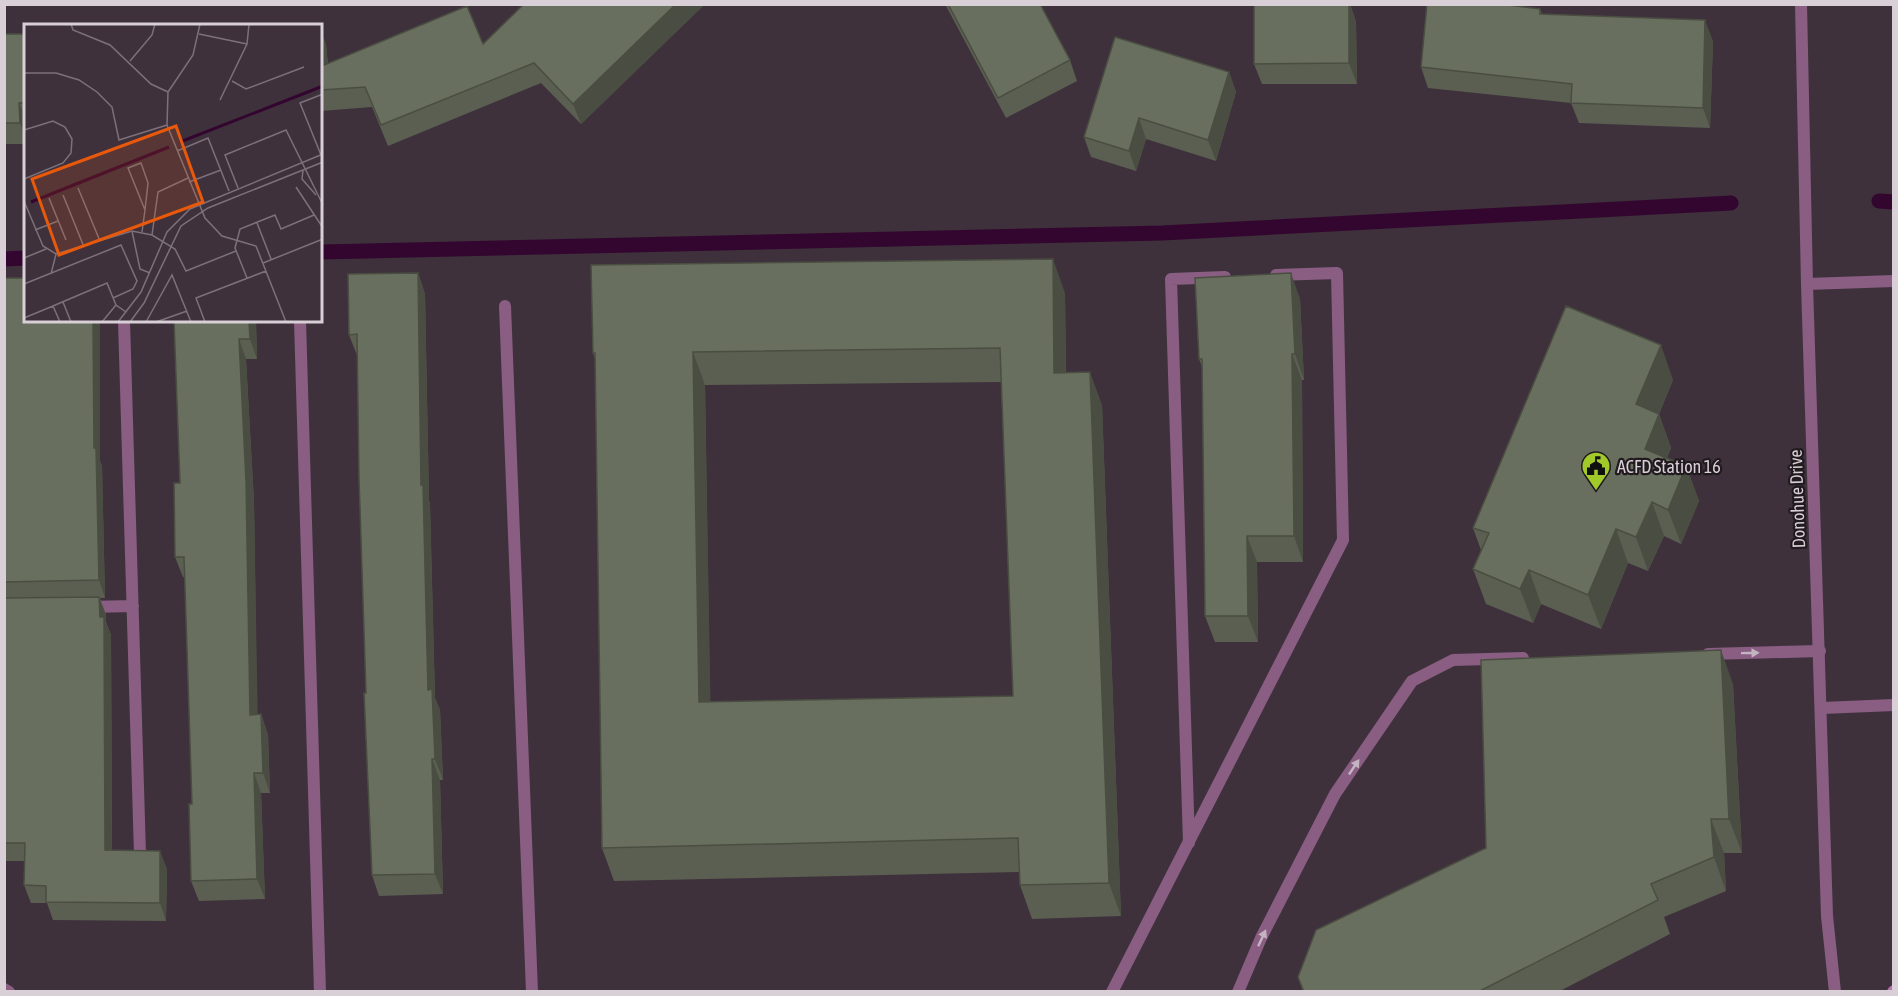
<svg xmlns="http://www.w3.org/2000/svg" width="1898" height="996" viewBox="0 0 1898 996" font-family="'Asap Condensed',sans-serif">
<style>
.lines{fill:none;stroke-linecap:round;stroke-linejoin:round}
.stream{stroke:#33062f;stroke-width:15}
.lane{stroke:#8a5e83;stroke-width:12}
.street{stroke:#8a5e83;stroke-width:12}
.secondary{stroke:#b873ae;stroke-width:12}
.wall{fill:#5a5f51;fill-rule:evenodd}
.shaded-wall{fill:#4a4e42}
.building{fill:#696f5e;stroke:#4a4e42;stroke-width:1.5;fill-rule:evenodd}
.oneway{fill:#c4b4c1}
.labels{text-anchor:middle;dominant-baseline:central;stroke-width:4.5;stroke-linejoin:round;paint-order:stroke}
.poi-label{font-size:18px;fill:#d8d0d6;stroke:#211b20;text-anchor:start}
.street-label{font-size:18px;fill:#d8d0d6;stroke:#211b20}
.inset-river{fill:none;stroke:#33062f;stroke-width:3}
.inset-road{fill:none;stroke:#7c717a;stroke-width:1.5}
.view{fill:#e8590c;fill-opacity:0.15;stroke:#e8590c;stroke-width:3}
.inset-edge{fill:none;stroke:#d8d0d6;stroke-width:3}
</style>
<rect width="100%" height="100%" fill="#3e313c"/>
<g class="lines">
<path class="stream" d="M 1879,201 L 1894,202
M 321,252 L 1162,233 L 1731,203
M 4,259 L 26,258"/>
<path class="lane" d="M 1807,284 L 1894,281
M 505,306 L 532,992
M 124,321 L 140,854
M 300,321 L 320,992
M 87,607 L 133,606
M 1708,654 L 1820,651
M 1822,708 L 1894,705
M 1189,843 L 1171,279 L 1225,277
M 1112,992 L 1343,540 L 1337,273 L 1276,275
M 1238,992 L 1261,938 L 1335,794 L 1412,681 L 1453,660 L 1523,658"/>
<path class="street" d="M 1801,4 L 1807,284 L 1827,916 L 1835,992
M 4,989 L 9,992"/>
<path class="secondary" d="M 1893,992 L 1894,991"/>
</g>
<path class="wall" d="M 705,4 L 581,124 L 541,83 L 388,146 L 372,107 L 321,111 L 321,31 L 326,45 L 328,64 L 483,44 Z
M 945,4 L 1040,4 L 1070,60 L 1077,81 L 1006,118 Z
M 1254,4 L 1350,4 L 1356,22 L 1357,84 L 1262,84 L 1254,64 Z
M 1540,9 L 1542,14 L 1713,41 L 1710,128 L 1579,123 L 1571,103 L 1428,88 L 1421,67 Z
M 4,34 L 26,34 L 26,144 L 4,144 Z
M 1229,72 L 1236,92 L 1216,161 L 1146,139 L 1136,171 L 1091,157 L 1084,137 Z
M 418,273 L 425,294 L 429,500 L 430,505 L 435,698 L 440,710 L 443,780 L 440,780 L 443,894 L 379,896 L 372,875 L 357,355 L 349,335 Z
M 4,275 L 26,321 L 100,321 L 100,461 L 102,466 L 105,598 L 100,598 L 106,615 L 106,622 L 111,635 L 112,850 L 167,869 L 166,921 L 53,920 L 47,903 L 31,903 L 24,885 L 24,861 L 4,861 Z
M 1065,293 L 1066,373 L 1102,405 L 1121,916 L 1032,919 L 1020,885 L 1019,872 L 614,881 L 602,848 L 595,359 L 593,353 ZM 1001,382 L 1013,696 L 710,702 L 705,385 Z
M 1300,299 L 1304,380 L 1302,380 L 1303,562 L 1257,562 L 1258,642 L 1215,642 L 1205,616 L 1202,367 L 1199,359 Z
M 174,321 L 256,321 L 257,359 L 246,359 L 254,502 L 257,714 L 261,714 L 268,735 L 270,793 L 261,793 L 265,899 L 199,901 L 191,881 L 192,804 L 185,577 L 183,577 L 175,557 L 180,483 Z
M 1673,380 L 1659,414 L 1671,448 L 1667,458 L 1686,466 L 1699,501 L 1681,544 L 1664,536 L 1648,571 L 1628,563 L 1601,629 L 1541,604 L 1533,623 L 1486,604 L 1473,569 L 1481,550 L 1473,528 Z
M 1733,684 L 1742,853 L 1724,853 L 1726,891 L 1664,917 L 1670,934 L 1558,992 L 1303,992 L 1298,977 L 1486,848 Z"/>
<path class="shaded-wall" d="M 676,4 L 705,4 L 581,124 L 573,104 Z
M 1349,4 L 1350,4 L 1356,22 L 1357,84 L 1349,63 Z
M 1705,20 L 1713,41 L 1710,128 L 1703,108 Z
M 321,31 L 326,45 L 330,87 L 322,66 L 321,51 Z
M 1229,72 L 1236,92 L 1216,161 L 1208,140 Z
M 19,103 L 26,120 L 26,139 L 20,123 Z
M 1139,118 L 1146,139 L 1136,171 L 1129,151 Z
M 1053,259 L 1065,293 L 1066,406 L 1054,373 Z
M 418,273 L 425,294 L 429,500 L 430,505 L 435,698 L 440,710 L 443,780 L 435,759 L 428,690 L 421,485 Z
M 1291,273 L 1300,299 L 1304,380 L 1295,354 Z
M 93,321 L 100,321 L 100,461 L 102,466 L 105,598 L 99,580 L 94,448 Z
M 249,321 L 256,321 L 257,359 L 250,339 Z
M 239,339 L 246,359 L 254,502 L 258,735 L 250,715 Z
M 1661,345 L 1673,380 L 1648,439 L 1636,404 Z
M 693,352 L 705,385 L 711,735 L 699,702 Z
M 1292,354 L 1302,380 L 1303,562 L 1294,536 Z
M 1090,372 L 1102,405 L 1121,916 L 1109,883 Z
M 1659,414 L 1671,448 L 1657,483 L 1645,449 Z
M 1686,466 L 1699,501 L 1681,544 L 1668,510 Z
M 1652,502 L 1664,536 L 1648,571 L 1636,537 Z
M 1616,529 L 1628,563 L 1601,629 L 1588,595 Z
M 1247,536 L 1257,562 L 1258,642 L 1248,616 Z
M 1529,570 L 1541,604 L 1533,623 L 1520,589 Z
M 99,597 L 106,615 L 106,622 L 111,635 L 112,868 L 105,850 Z
M 1721,650 L 1733,684 L 1742,853 L 1729,819 Z
M 261,714 L 268,735 L 270,793 L 263,773 Z
M 432,759 L 440,780 L 443,894 L 435,874 Z
M 254,773 L 261,793 L 265,899 L 257,879 Z
M 1711,819 L 1724,853 L 1726,891 L 1714,857 Z
M 160,851 L 167,869 L 166,921 L 160,903 Z"/>
<path class="building" d="M 524,4 L 676,4 L 573,104 L 534,63 L 381,125 L 365,87 L 321,90 L 321,51 L 322,66 L 467,6 L 483,44 Z
M 948,4 L 1040,4 L 1070,60 L 998,98 Z
M 1254,4 L 1349,4 L 1349,63 L 1254,64 Z
M 1427,4 L 1500,4 L 1540,9 L 1540,14 L 1705,20 L 1703,108 L 1571,103 L 1572,84 L 1421,67 Z
M 319,24 L 319,26 L 301,26 Z
M 4,34 L 26,34 L 26,103 L 19,103 L 20,123 L 4,123 Z
M 1115,37 L 1229,72 L 1208,140 L 1139,118 L 1129,151 L 1084,137 Z
M 1053,259 L 1054,373 L 1090,372 L 1109,883 L 1020,885 L 1018,838 L 602,848 L 595,353 L 593,353 L 591,265 ZM 1000,348 L 1013,696 L 699,702 L 693,352 Z
M 418,273 L 421,485 L 423,485 L 428,690 L 432,689 L 435,759 L 432,759 L 435,874 L 372,875 L 364,693 L 366,693 L 359,478 L 357,334 L 349,335 L 348,274 Z
M 1291,273 L 1295,354 L 1292,354 L 1294,536 L 1247,536 L 1248,616 L 1205,616 L 1202,359 L 1199,359 L 1195,278 Z
M 4,278 L 26,278 L 26,321 L 93,321 L 94,448 L 96,448 L 99,580 L 4,582 Z
M 1566,306 L 1661,345 L 1636,404 L 1659,414 L 1645,449 L 1686,466 L 1668,510 L 1652,502 L 1636,537 L 1616,529 L 1588,595 L 1529,570 L 1520,589 L 1473,569 L 1489,533 L 1473,528 Z
M 174,321 L 249,321 L 250,339 L 239,339 L 246,481 L 250,715 L 261,714 L 263,773 L 254,773 L 257,879 L 191,881 L 189,804 L 192,804 L 184,557 L 175,557 L 174,483 L 180,483 Z
M 99,597 L 100,617 L 104,617 L 105,850 L 160,851 L 160,903 L 46,902 L 46,886 L 24,885 L 25,843 L 4,843 L 4,598 Z
M 1721,650 L 1729,819 L 1711,819 L 1714,857 L 1651,884 L 1658,900 L 1478,992 L 1304,992 L 1298,977 L 1316,930 L 1486,848 L 1481,660 Z"/>
<defs><path id="oneway-solid" d="M-6-.8H1V-3.2L6.5 0L1 3.2V.8H-6Z" transform="scale(1.5)"/></defs>
<g class="oneway">
<use href="#oneway-solid" transform="translate(1750 653) rotate(-1)"/>
<use href="#oneway-solid" transform="translate(1354 767) rotate(-56)"/>
<use href="#oneway-solid" transform="translate(1262 938) rotate(-65)"/>
</g>
<defs>
<g id="civic-pin" transform="scale(1.5)"><path d="M0 17L-7.5 6A9.5 9.5 0 1 1 7.5 6Z" fill="#a1c929" stroke="#211b20"/><path d="M-.6-6.5H3V-4.5H.6V-3L4-1V1h2V6H-6V1h2V-1L-.6-3ZM-1.2 2.5V6h2.4V2.5Z" fill="#111"/></g>
</defs>
<g fill-rule="evenodd">
<use href="#civic-pin" x="1596" y="466"/>
</g>
<g class="labels">
<g class="poi-label">
<text x="1617" y="466">ACFD Station 16</text>
</g>
<g class="street-label">
<text transform="translate(1797 499) rotate(-92)">Donohue Drive</text>
</g>
</g>
<g transform="translate(24 24)">
<rect width="298" height="298" fill="#3e313c"/>
<path class="inset-river" d="M 156,118 L 299,62M 7,178 L 145,123"/>
<path class="inset-road" d="M 47,0 L 49,6 L 86,21 L 127,60 L 144,68M 176,0 L 169,31 L 144,68 L 143,101 L 181,194 L 198,212 L 232,222 L 262,298M 175,10 L 223,20M 106,37 L 128,11 L 131,0M 0,49 L 32,49 L 55,56 L 73,68 L 88,83 L 95,116 L 143,101M 208,57 L 222,65 L 280,43M 196,76 L 223,20 L 225,0M 0,106 L 29,97 L 41,103 L 48,115 L 47,129 L 39,139 L 0,155M 153,127 L 184,114 L 205,167M 297,131 L 276,79 L 299,70M 279,146 L 278,155 L 292,171M 165,158 L 197,146M 272,163 L 299,204M 54,164 L 76,217M 214,164 L 201,131 L 262,106 L 299,181M 39,171 L 60,223M 25,174 L 42,216M 0,177 L 19,222 L 32,230 L 108,207 L 128,211 L 151,225 L 162,247 L 212,227M 233,199 L 247,235M 11,206 L 34,197M 108,207 L 116,245 L 126,249M 118,208 L 121,186 L 124,159 L 117,139 L 104,144 L 121,186M 128,211 L 134,168 L 164,154M 0,234 L 22,225M 239,239 L 299,215M 27,250 L 32,230M 223,254 L 211,224 L 216,205 L 251,191 L 257,205 L 290,191M 0,260 L 97,221 L 113,257 L 109,265 L 89,274M 39,278 L 47,298M 0,294 L 29,282M 36,298 L 29,282 L 83,259 L 92,281 L 102,288M 78,298 L 92,281M 94,298 L 117,268 L 143,208 L 166,185 L 299,130M 106,298 L 120,279 L 157,202 L 184,184 L 299,138M 122,298 L 148,251 L 167,298M 132,298 L 163,287M 181,298 L 172,274 L 242,247"/>
<path class="view" d="M 152,102 L 179,178 L 35,231 L 8,155 Z"/>
<rect width="298" height="298" class="inset-edge"/>
</g>
<rect width="1898" height="996" fill="none" stroke="#d8d0d6" stroke-width="12"/>
</svg>
